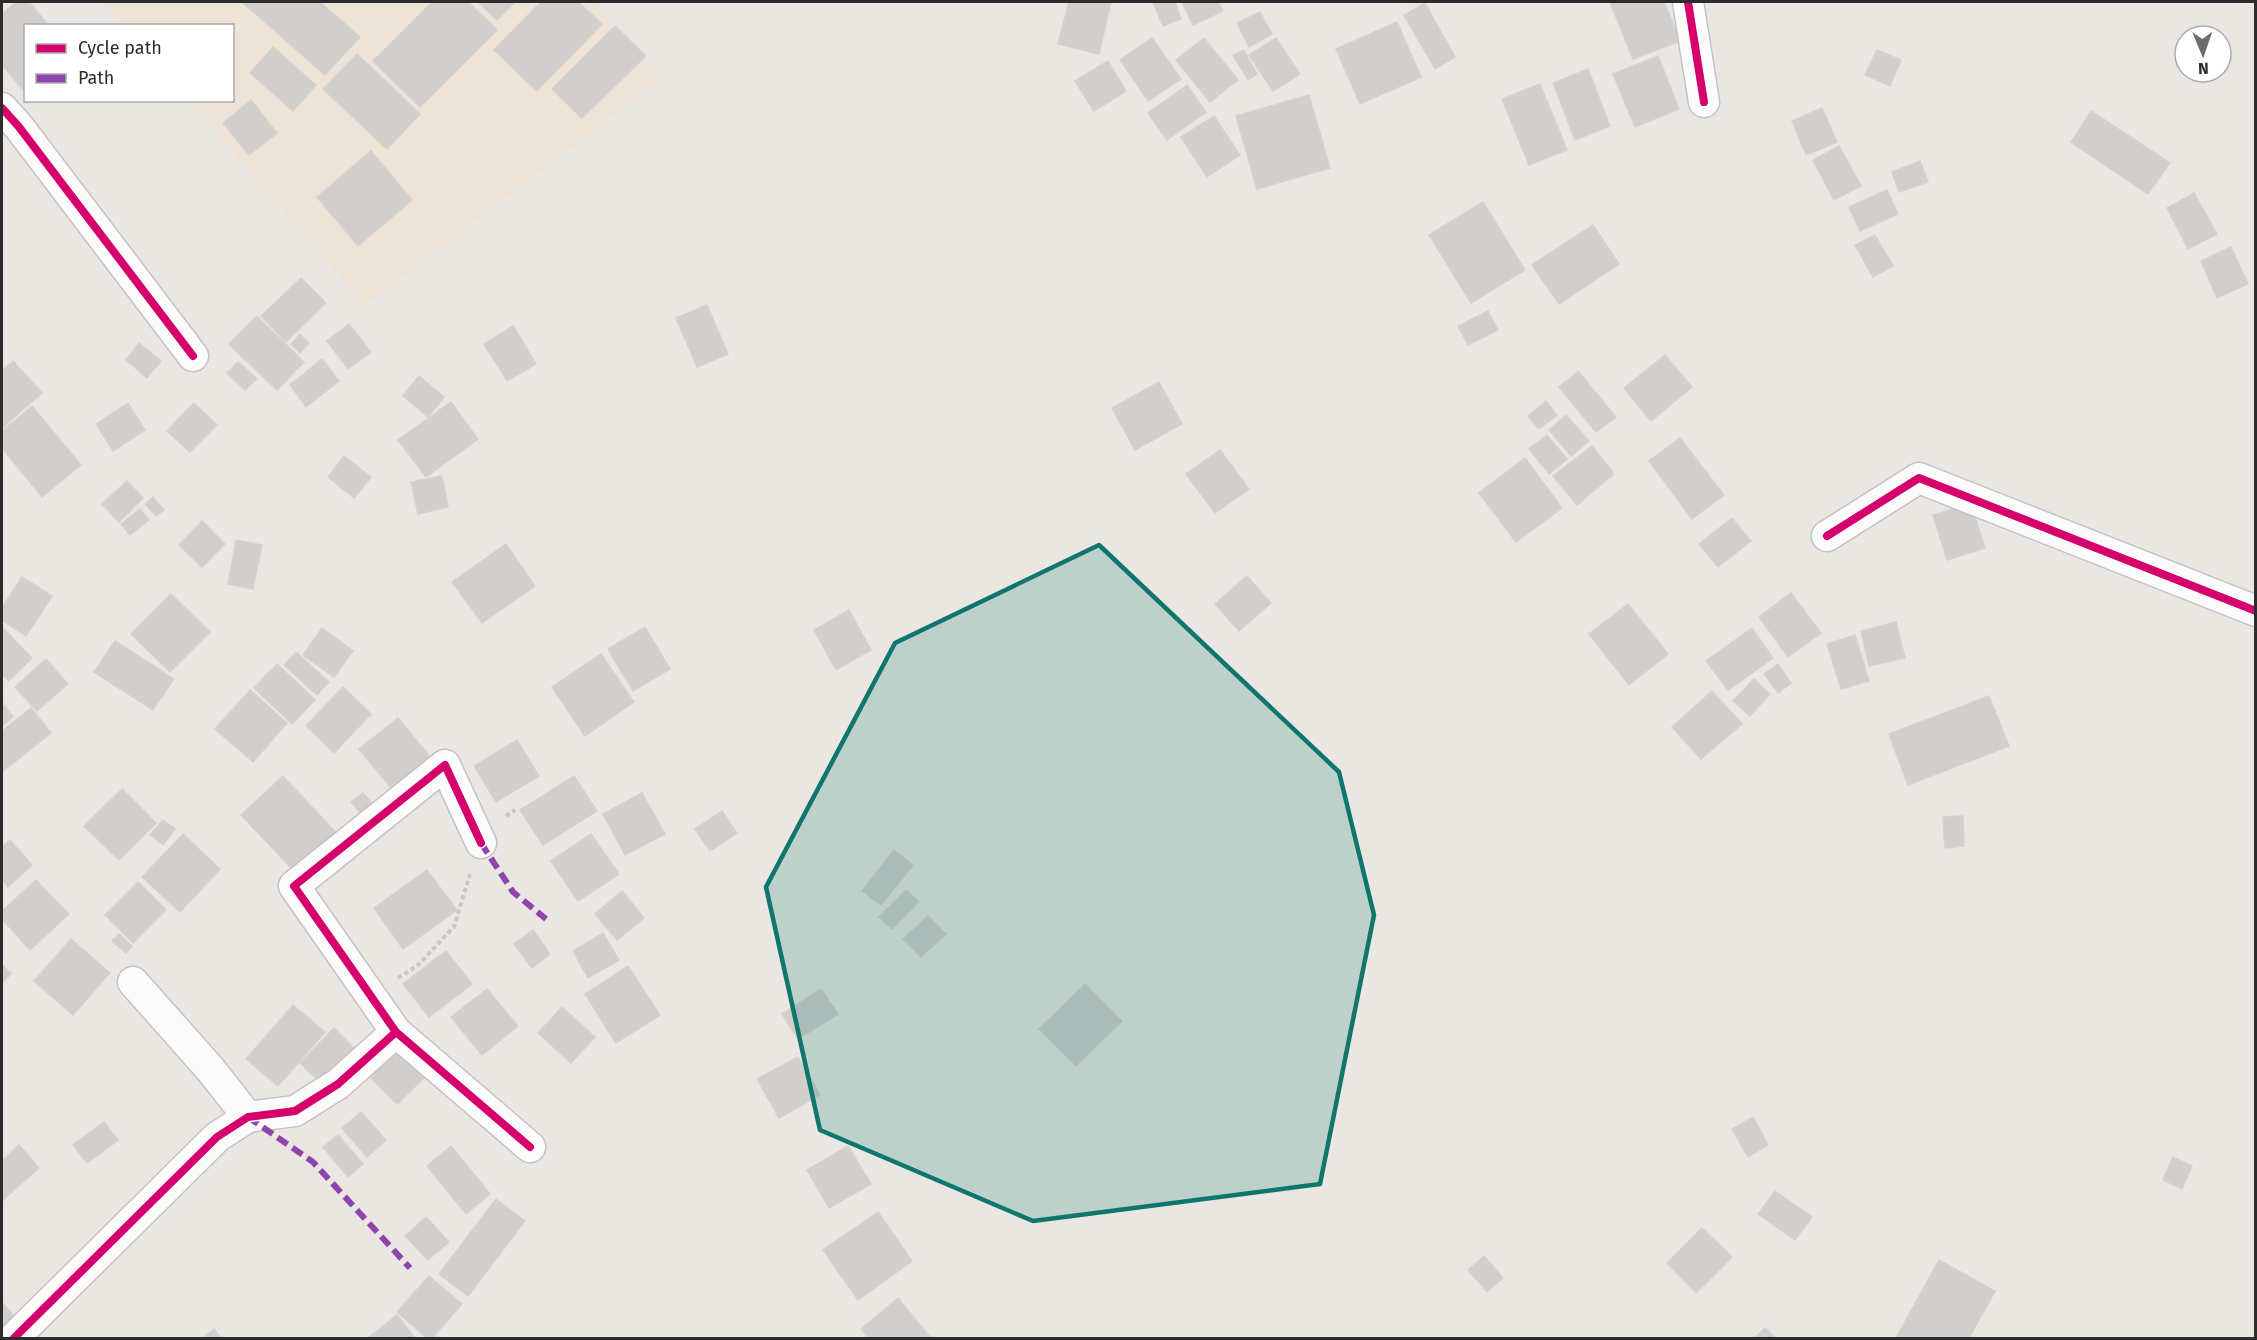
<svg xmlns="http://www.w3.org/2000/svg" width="2257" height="1340" viewBox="0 0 2257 1340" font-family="'Fira Sans',sans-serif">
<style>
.education{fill:#ede3d6}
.building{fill:#d1cecb;stroke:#d5d1ce;stroke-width:1.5}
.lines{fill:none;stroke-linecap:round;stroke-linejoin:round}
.minor-casing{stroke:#c4c3c3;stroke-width:33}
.path{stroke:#c7c7c6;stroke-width:4;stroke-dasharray:4.5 3;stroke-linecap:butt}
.minor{stroke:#fcfbfb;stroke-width:30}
.quiet{stroke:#8e44ad;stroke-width:6;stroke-dasharray:12 6;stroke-linecap:butt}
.cycleway-casing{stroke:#fff;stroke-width:11}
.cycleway{stroke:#d6006c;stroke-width:8}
.marked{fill:#0f766e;fill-opacity:0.2;stroke:#0f766e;stroke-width:4.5;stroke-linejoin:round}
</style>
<rect width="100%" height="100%" fill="#eae6e2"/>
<path class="education" d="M 103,2 L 593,2 L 660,80 L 365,305 L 188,101 L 232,100 L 232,26 L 123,25 Z"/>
<path class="building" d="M 16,2 L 29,2 L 49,26 L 26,26 L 26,93 L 2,65 L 2,14 Z
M 242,2 L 320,2 L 360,37 L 325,75 Z
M 432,2 L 468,2 L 497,30 L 420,107 L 373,61 Z
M 478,2 L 515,2 L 497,20 Z
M 541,2 L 578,2 L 602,24 L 537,91 L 494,50 Z
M 1069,2 L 1111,2 L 1099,54 L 1058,44 Z
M 1153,2 L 1175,2 L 1181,19 L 1163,26 Z
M 1182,2 L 1218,2 L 1223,11 L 1193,25 Z
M 1610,2 L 1664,2 L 1680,41 L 1633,59 Z
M 1425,3 L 1455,57 L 1435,69 L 1404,15 Z
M 1260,12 L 1272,34 L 1249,47 L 1237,23 Z
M 1397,22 L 1421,77 L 1360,104 L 1336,49 Z
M 615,26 L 646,56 L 582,118 L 552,89 Z
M 1152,38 L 1181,79 L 1148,101 L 1120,60 Z
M 1204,38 L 1238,80 L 1210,102 L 1176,60 Z
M 1276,38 L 1300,74 L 1273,91 L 1249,55 Z
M 273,47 L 316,85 L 293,111 L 250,73 Z
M 1244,50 L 1257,74 L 1248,80 L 1233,55 Z
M 1877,50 L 1901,60 L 1890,86 L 1865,75 Z
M 357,54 L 420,114 L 387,149 L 323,89 Z
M 1658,56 L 1679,109 L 1635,127 L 1613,74 Z
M 1108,61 L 1126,91 L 1094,111 L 1075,81 Z
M 1588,69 L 1610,126 L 1575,140 L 1553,83 Z
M 1540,84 L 1567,150 L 1529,165 L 1502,99 Z
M 1187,85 L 1206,112 L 1167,140 L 1148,113 Z
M 1309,95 L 1330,168 L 1257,189 L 1236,116 Z
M 251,100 L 277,133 L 249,155 L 223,123 Z
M 1822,108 L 1837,142 L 1806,155 L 1792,121 Z
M 2091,111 L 2170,163 L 2148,194 L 2071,142 Z
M 1214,116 L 1240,155 L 1207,177 L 1181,137 Z
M 1839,146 L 1861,186 L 1834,200 L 1813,160 Z
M 371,151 L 412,200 L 358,246 L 317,197 Z
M 1920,161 L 1928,182 L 1899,192 L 1892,172 Z
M 1887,190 L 1898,214 L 1860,231 L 1849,207 Z
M 2194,193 L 2217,234 L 2188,249 L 2167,208 Z
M 1483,202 L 1525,270 L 1471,303 L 1429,235 Z
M 1593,225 L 1619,264 L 1559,304 L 1532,265 Z
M 1875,235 L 1893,266 L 1873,277 L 1855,245 Z
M 2231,247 L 2248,284 L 2217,298 L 2201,261 Z
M 301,278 L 326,303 L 286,342 L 261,316 Z
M 707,305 L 728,354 L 697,367 L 676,318 Z
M 1488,311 L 1498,330 L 1468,345 L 1458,326 Z
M 257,316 L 304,362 L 277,390 L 229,344 Z
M 349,324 L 371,352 L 348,369 L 327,341 Z
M 513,326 L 536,364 L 507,381 L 484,344 Z
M 300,334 L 309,343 L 300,353 L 291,344 Z
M 139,343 L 161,361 L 147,378 L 126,360 Z
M 1665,355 L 1692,387 L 1651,421 L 1624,388 Z
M 322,359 L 339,381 L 306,407 L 290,385 Z
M 13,361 L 42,393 L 2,428 L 2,371 Z
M 238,362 L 257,379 L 245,390 L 227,373 Z
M 1578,371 L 1616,417 L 1596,432 L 1559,387 Z
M 419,376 L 444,397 L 428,417 L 403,396 Z
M 1159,382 L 1182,424 L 1135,450 L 1112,408 Z
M 1546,401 L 1557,415 L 1539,429 L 1528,416 Z
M 451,402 L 478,439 L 426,477 L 398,440 Z
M 128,403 L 145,430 L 113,451 L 96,424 Z
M 194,403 L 217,425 L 190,452 L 167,431 Z
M 32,406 L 81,465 L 42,497 L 2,448 L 2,431 Z
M 1566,415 L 1589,441 L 1571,456 L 1549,430 Z
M 1547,435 L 1567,459 L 1549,474 L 1529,449 Z
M 1680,438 L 1724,495 L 1692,519 L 1649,461 Z
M 1592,446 L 1614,474 L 1577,505 L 1553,476 Z
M 1220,450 L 1249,489 L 1215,513 L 1186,474 Z
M 344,456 L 371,477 L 354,498 L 328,477 Z
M 1525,458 L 1562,508 L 1516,542 L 1479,493 Z
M 442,476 L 448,507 L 418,514 L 411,482 Z
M 127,481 L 143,498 L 119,522 L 102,504 Z
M 153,497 L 164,510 L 156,516 L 145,504 Z
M 1971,504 L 1985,548 L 1947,560 L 1933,515 Z
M 140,509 L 149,520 L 130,535 L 121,524 Z
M 1732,518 L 1751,541 L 1718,567 L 1699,544 Z
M 202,521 L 225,544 L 202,567 L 179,545 Z
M 236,540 L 262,545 L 253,589 L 228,584 Z
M 506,544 L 535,586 L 482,623 L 452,582 Z
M 1247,576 L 1271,603 L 1239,631 L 1215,604 Z
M 22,577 L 52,596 L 26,636 L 2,620 L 2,608 Z
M 1791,593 L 1821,633 L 1788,657 L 1759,617 Z
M 171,594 L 210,632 L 170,672 L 131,634 Z
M 1628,604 L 1668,654 L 1629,685 L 1589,634 Z
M 849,610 L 871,650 L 836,670 L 814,630 Z
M 1896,622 L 1905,658 L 1869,666 L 1861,631 Z
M 2,627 L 32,658 L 9,681 L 2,674 Z
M 645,627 L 670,669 L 633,691 L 608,649 Z
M 322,628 L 353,651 L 334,677 L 303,655 Z
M 1752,628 L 1773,658 L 1728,690 L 1706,661 Z
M 1855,635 L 1869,681 L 1841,689 L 1827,644 Z
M 115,641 L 174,679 L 153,710 L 94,672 Z
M 296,652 L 329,682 L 317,695 L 284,665 Z
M 601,654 L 634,702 L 585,736 L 552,687 Z
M 46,659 L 68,684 L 37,711 L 15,687 Z
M 277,664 L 315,700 L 292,724 L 254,688 Z
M 1778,664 L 1791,683 L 1778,693 L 1764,674 Z
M 1754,679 L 1770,694 L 1750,716 L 1733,701 Z
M 343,687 L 371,714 L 334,753 L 306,726 Z
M 250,690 L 287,723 L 253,762 L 215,729 Z
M 1712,691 L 1742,724 L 1701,759 L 1672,727 Z
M 1989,696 L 2009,746 L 1908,785 L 1889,734 Z
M 2,703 L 13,717 L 2,726 Z
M 31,708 L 51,733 L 2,772 L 2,731 Z
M 398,718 L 435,763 L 396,794 L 359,749 Z
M 517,740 L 539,776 L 496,802 L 474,766 Z
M 283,776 L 340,837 L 298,875 L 241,815 Z
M 574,776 L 597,811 L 543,845 L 520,810 Z
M 122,789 L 156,823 L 119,860 L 84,826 Z
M 363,793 L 377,809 L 365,818 L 351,802 Z
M 642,793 L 665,834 L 625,855 L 603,814 Z
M 722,811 L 737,833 L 710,851 L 695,829 Z
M 1963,816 L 1964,846 L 1945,848 L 1943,817 Z
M 163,820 L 175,829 L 163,845 L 150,835 Z
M 183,834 L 220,869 L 180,912 L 142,877 Z
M 591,834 L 619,874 L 578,901 L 551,861 Z
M 10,840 L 32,865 L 8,887 L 2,879 L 2,847 Z
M 894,850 L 913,865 L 881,905 L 862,891 Z
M 427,870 L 457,910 L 403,949 L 374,908 Z
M 36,880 L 69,914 L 30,950 L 2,919 L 2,911 Z
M 138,882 L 166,910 L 133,943 L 105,915 Z
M 906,890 L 919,902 L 892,929 L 879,917 Z
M 622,891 L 644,918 L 617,940 L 595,914 Z
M 928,916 L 946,934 L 921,957 L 903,939 Z
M 533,930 L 550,954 L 532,968 L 514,944 Z
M 603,933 L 619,960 L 588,978 L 573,951 Z
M 119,934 L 132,946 L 126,953 L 112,941 Z
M 71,939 L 110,973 L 73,1015 L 34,981 Z
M 446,951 L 472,984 L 429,1017 L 403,984 Z
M 2,964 L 11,974 L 2,983 Z
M 628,966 L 660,1015 L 616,1043 L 585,994 Z
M 1085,984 L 1122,1021 L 1076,1066 L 1039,1029 Z
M 487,989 L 518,1026 L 482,1055 L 451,1017 Z
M 821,989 L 838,1014 L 798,1039 L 782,1014 Z
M 293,1005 L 325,1032 L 278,1086 L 246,1059 Z
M 562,1007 L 595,1037 L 571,1063 L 538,1033 Z
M 334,1028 L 360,1054 L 326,1088 L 300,1063 Z
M 393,1044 L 425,1077 L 397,1104 L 365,1072 Z
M 798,1057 L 820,1095 L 779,1118 L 757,1079 Z
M 361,1112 L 386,1140 L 367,1157 L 342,1128 Z
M 1753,1117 L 1768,1145 L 1748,1157 L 1732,1129 Z
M 104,1122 L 118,1140 L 87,1163 L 73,1145 Z
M 338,1135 L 363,1164 L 348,1177 L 323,1147 Z
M 19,1145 L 39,1168 L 3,1200 L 2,1198 L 2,1161 Z
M 451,1146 L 490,1194 L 466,1214 L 427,1166 Z
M 848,1146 L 871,1184 L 829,1208 L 807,1170 Z
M 2173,1157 L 2192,1166 L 2182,1189 L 2163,1180 Z
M 1775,1191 L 1812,1217 L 1795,1240 L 1758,1214 Z
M 496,1199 L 525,1221 L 468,1296 L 439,1274 Z
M 878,1212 L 912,1261 L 858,1300 L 823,1250 Z
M 426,1217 L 449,1242 L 428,1260 L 405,1236 Z
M 1702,1228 L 1732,1257 L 1696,1293 L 1667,1263 Z
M 1484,1256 L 1503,1278 L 1487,1292 L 1468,1270 Z
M 1939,1260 L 1995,1291 L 1969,1338 L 1896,1338 Z
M 429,1276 L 462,1304 L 432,1338 L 427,1338 L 397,1312 Z
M 898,1298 L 931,1338 L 869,1338 L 861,1329 Z
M 2,1303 L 17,1319 L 2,1333 Z
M 397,1315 L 415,1338 L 368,1338 Z
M 1765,1328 L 1775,1338 L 1754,1338 Z
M 214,1329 L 221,1338 L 203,1338 Z"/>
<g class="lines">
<g class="minor-casing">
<path id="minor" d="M 1688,2 L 1704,102
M 2,108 L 19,127 L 193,356
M 1827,536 L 1919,478 L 2256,611
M 481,843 L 445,765 L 294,886 L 396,1032 L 530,1147
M 133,982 L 211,1070 L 248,1117
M 14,1338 L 217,1137 L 248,1117 L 295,1111 L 338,1084 L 396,1032"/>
</g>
<path class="path" d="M 506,816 L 515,810
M 398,978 L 417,966 L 454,927 L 470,874"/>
<use href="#minor" class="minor"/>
<path class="quiet" d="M 481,843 L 513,892 L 546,919
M 248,1117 L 313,1162 L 410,1268"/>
<g class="cycleway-casing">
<path id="cycleway" d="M 1688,2 L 1704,102
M 2,108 L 19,127 L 193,356
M 1827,536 L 1919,478 L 2256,611
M 481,843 L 445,765 L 294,886 L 396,1032 L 530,1147
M 14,1338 L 217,1137 L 248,1117 L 295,1111 L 338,1084 L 396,1032"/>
</g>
<use href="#cycleway" class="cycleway"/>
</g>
<path class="marked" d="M 1099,545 L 1339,772 L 1374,915 L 1320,1184 L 1033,1221 L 820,1130 L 766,887 L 895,643 Z"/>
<rect width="2257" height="1340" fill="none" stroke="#2c2c2c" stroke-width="6"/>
<rect x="24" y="24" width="210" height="78" fill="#ffffff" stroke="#ababab" stroke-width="1.5"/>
<rect x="36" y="44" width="30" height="9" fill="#d6006c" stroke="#ababab" stroke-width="1.5"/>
<text x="78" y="54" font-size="18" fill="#2c2c2c">Cycle path</text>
<rect x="36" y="74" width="30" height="9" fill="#8e44ad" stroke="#ababab" stroke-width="1.5"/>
<text x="78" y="84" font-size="18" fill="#2c2c2c">Path</text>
<g transform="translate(2203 54) rotate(178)"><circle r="28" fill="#ffffff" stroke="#ababab" stroke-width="1.5"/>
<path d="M0-4.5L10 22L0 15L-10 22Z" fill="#6e6d6c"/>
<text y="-9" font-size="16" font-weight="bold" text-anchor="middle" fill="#2c2c2c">N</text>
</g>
</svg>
